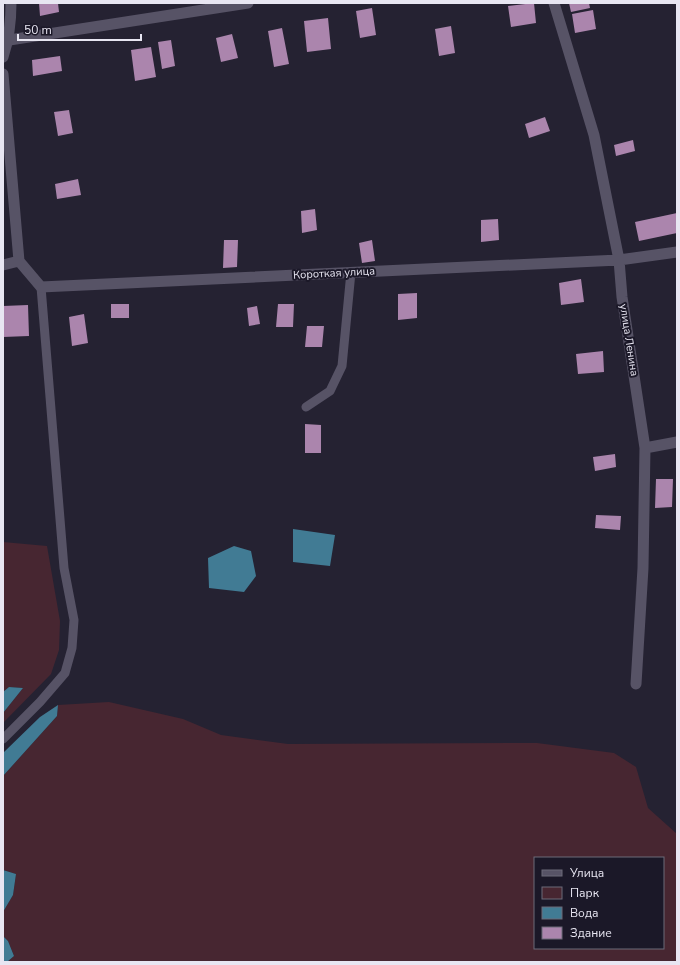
<svg xmlns="http://www.w3.org/2000/svg" width="680" height="965" viewBox="0 0 680 965" font-family="'Nunito Sans',sans-serif">
<style>
.green{fill:#472631;fill-rule:evenodd}
.water{fill:#417b94}
.building{fill:#ab85ad}
.lines{fill:none;stroke-linecap:round;stroke-linejoin:round}
.service{stroke:#575366;stroke-width:9}
.minor{stroke:#575366;stroke-width:11}
.labels{text-anchor:middle;dominant-baseline:central;stroke-width:4;stroke-linejoin:round;paint-order:stroke}
.street-label{font-size:11px;fill:#e8e6f2;stroke:#1b1828}
</style>
<rect width="100%" height="100%" fill="#252232"/>
<path class="green" d="M 3,542 L 47,546 L 60,621 L 59,650 L 51,674 L 3,723 L 3,713 L 23,688 L 9,687 L 3,692 Z
M 109,702 L 183,719 L 221,735 L 288,744 L 537,743 L 614,753 L 636,767 L 648,808 L 677,834 L 677,962 L 7,962 L 14,956 L 8,941 L 3,936 L 3,912 L 13,895 L 16,874 L 3,870 L 3,776 L 57,716 L 58,705 ZM 535,858 L 663,858 L 663,948 L 535,948 Z"/>
<path class="water" d="M 293,529 L 335,535 L 330,566 L 293,562 Z
M 234,546 L 251,551 L 256,576 L 244,592 L 209,588 L 208,558 Z
M 9,687 L 23,688 L 3,713 L 3,692 Z
M 58,705 L 57,716 L 3,776 L 3,753 L 40,717 Z
M 3,870 L 16,874 L 13,895 L 3,912 Z
M 3,936 L 8,941 L 14,956 L 7,962 L 3,962 Z"/>
<path class="building" d="M 39,3 L 58,3 L 59,12 L 40,16 Z
M 534,3 L 536,23 L 511,27 L 508,6 Z
M 569,3 L 589,3 L 590,8 L 571,12 Z
M 372,8 L 376,35 L 360,38 L 356,11 Z
M 593,10 L 596,29 L 575,33 L 572,14 Z
M 328,18 L 331,49 L 307,52 L 304,21 Z
M 451,26 L 455,53 L 439,56 L 435,29 Z
M 282,28 L 289,64 L 274,67 L 268,31 Z
M 232,34 L 238,58 L 221,62 L 216,38 Z
M 171,40 L 175,66 L 162,69 L 158,42 Z
M 151,47 L 156,77 L 135,81 L 131,50 Z
M 60,56 L 62,71 L 33,76 L 32,60 Z
M 69,110 L 73,133 L 58,136 L 54,112 Z
M 545,117 L 550,131 L 529,138 L 525,124 Z
M 633,140 L 635,151 L 616,156 L 614,145 Z
M 78,179 L 81,195 L 57,199 L 55,184 Z
M 315,209 L 317,230 L 302,233 L 301,211 Z
M 677,213 L 677,233 L 639,241 L 635,222 Z
M 498,219 L 499,240 L 481,242 L 481,220 Z
M 224,240 L 238,240 L 237,267 L 223,268 Z
M 372,240 L 375,261 L 362,263 L 359,243 Z
M 581,279 L 584,302 L 561,305 L 559,283 Z
M 417,293 L 417,318 L 398,320 L 398,294 Z
M 111,304 L 129,304 L 129,318 L 111,318 Z
M 278,304 L 294,304 L 293,327 L 276,327 Z
M 28,305 L 29,336 L 3,337 L 3,306 Z
M 257,306 L 260,324 L 249,326 L 247,308 Z
M 84,314 L 88,343 L 72,346 L 69,317 Z
M 307,326 L 324,326 L 322,347 L 305,347 Z
M 603,351 L 604,372 L 578,374 L 576,354 Z
M 305,424 L 321,425 L 321,453 L 305,453 Z
M 615,454 L 616,467 L 595,471 L 593,457 Z
M 656,479 L 673,479 L 672,507 L 655,508 Z
M 596,515 L 621,516 L 620,530 L 595,528 Z"/>
<g class="lines">
<path class="service" d="M 306,407 L 330,391 L 342,366 L 351,272
M 3,739 L 40,702 L 65,673 L 72,648 L 74,620 L 64,568 L 41,287"/>
<path class="minor" d="M 554,3 L 594,135 L 619,260 L 622,297 L 645,448 L 643,568 L 636,684
M 3,41 L 248,3
M 3,57 C 9,39 11,22 11,3
M 3,74 L 19,261
M 3,265 L 19,261 L 41,287 L 619,260 L 677,252
M 645,448 L 677,442"/>
</g>
<g class="labels">
<g class="street-label">
<text transform="translate(334 273) rotate(-3)">Короткая улица</text>
<text transform="translate(629 340) rotate(81)">улица Ленина</text>
</g>
</g>
<rect width="680" height="965" fill="none" stroke="#e8e6f2" stroke-width="8"/>
<rect x="534" y="857" width="130" height="92" fill="#1b1828" stroke="#6d6a79"/>
<rect x="542" y="870" width="20" height="6" fill="#575366" stroke="#6d6a79"/>
<text x="570" y="877" font-size="12" fill="#e8e6f2">Улица</text>
<rect x="542" y="887" width="20" height="12" fill="#472631" stroke="#6d6a79"/>
<text x="570" y="897" font-size="12" fill="#e8e6f2">Парк</text>
<rect x="542" y="907" width="20" height="12" fill="#417b94" stroke="#6d6a79"/>
<text x="570" y="917" font-size="12" fill="#e8e6f2">Вода</text>
<rect x="542" y="927" width="20" height="12" fill="#ab85ad" stroke="#6d6a79"/>
<text x="570" y="937" font-size="12" fill="#e8e6f2">Здание</text>
<path d="M18 34v6h123v-6" fill="none" stroke="#e8e6f2" stroke-width="2"/>
<text x="24" y="34" font-size="12" fill="#e8e6f2" stroke="#1b1828" stroke-width="3" paint-order="stroke">50 m</text>
</svg>
